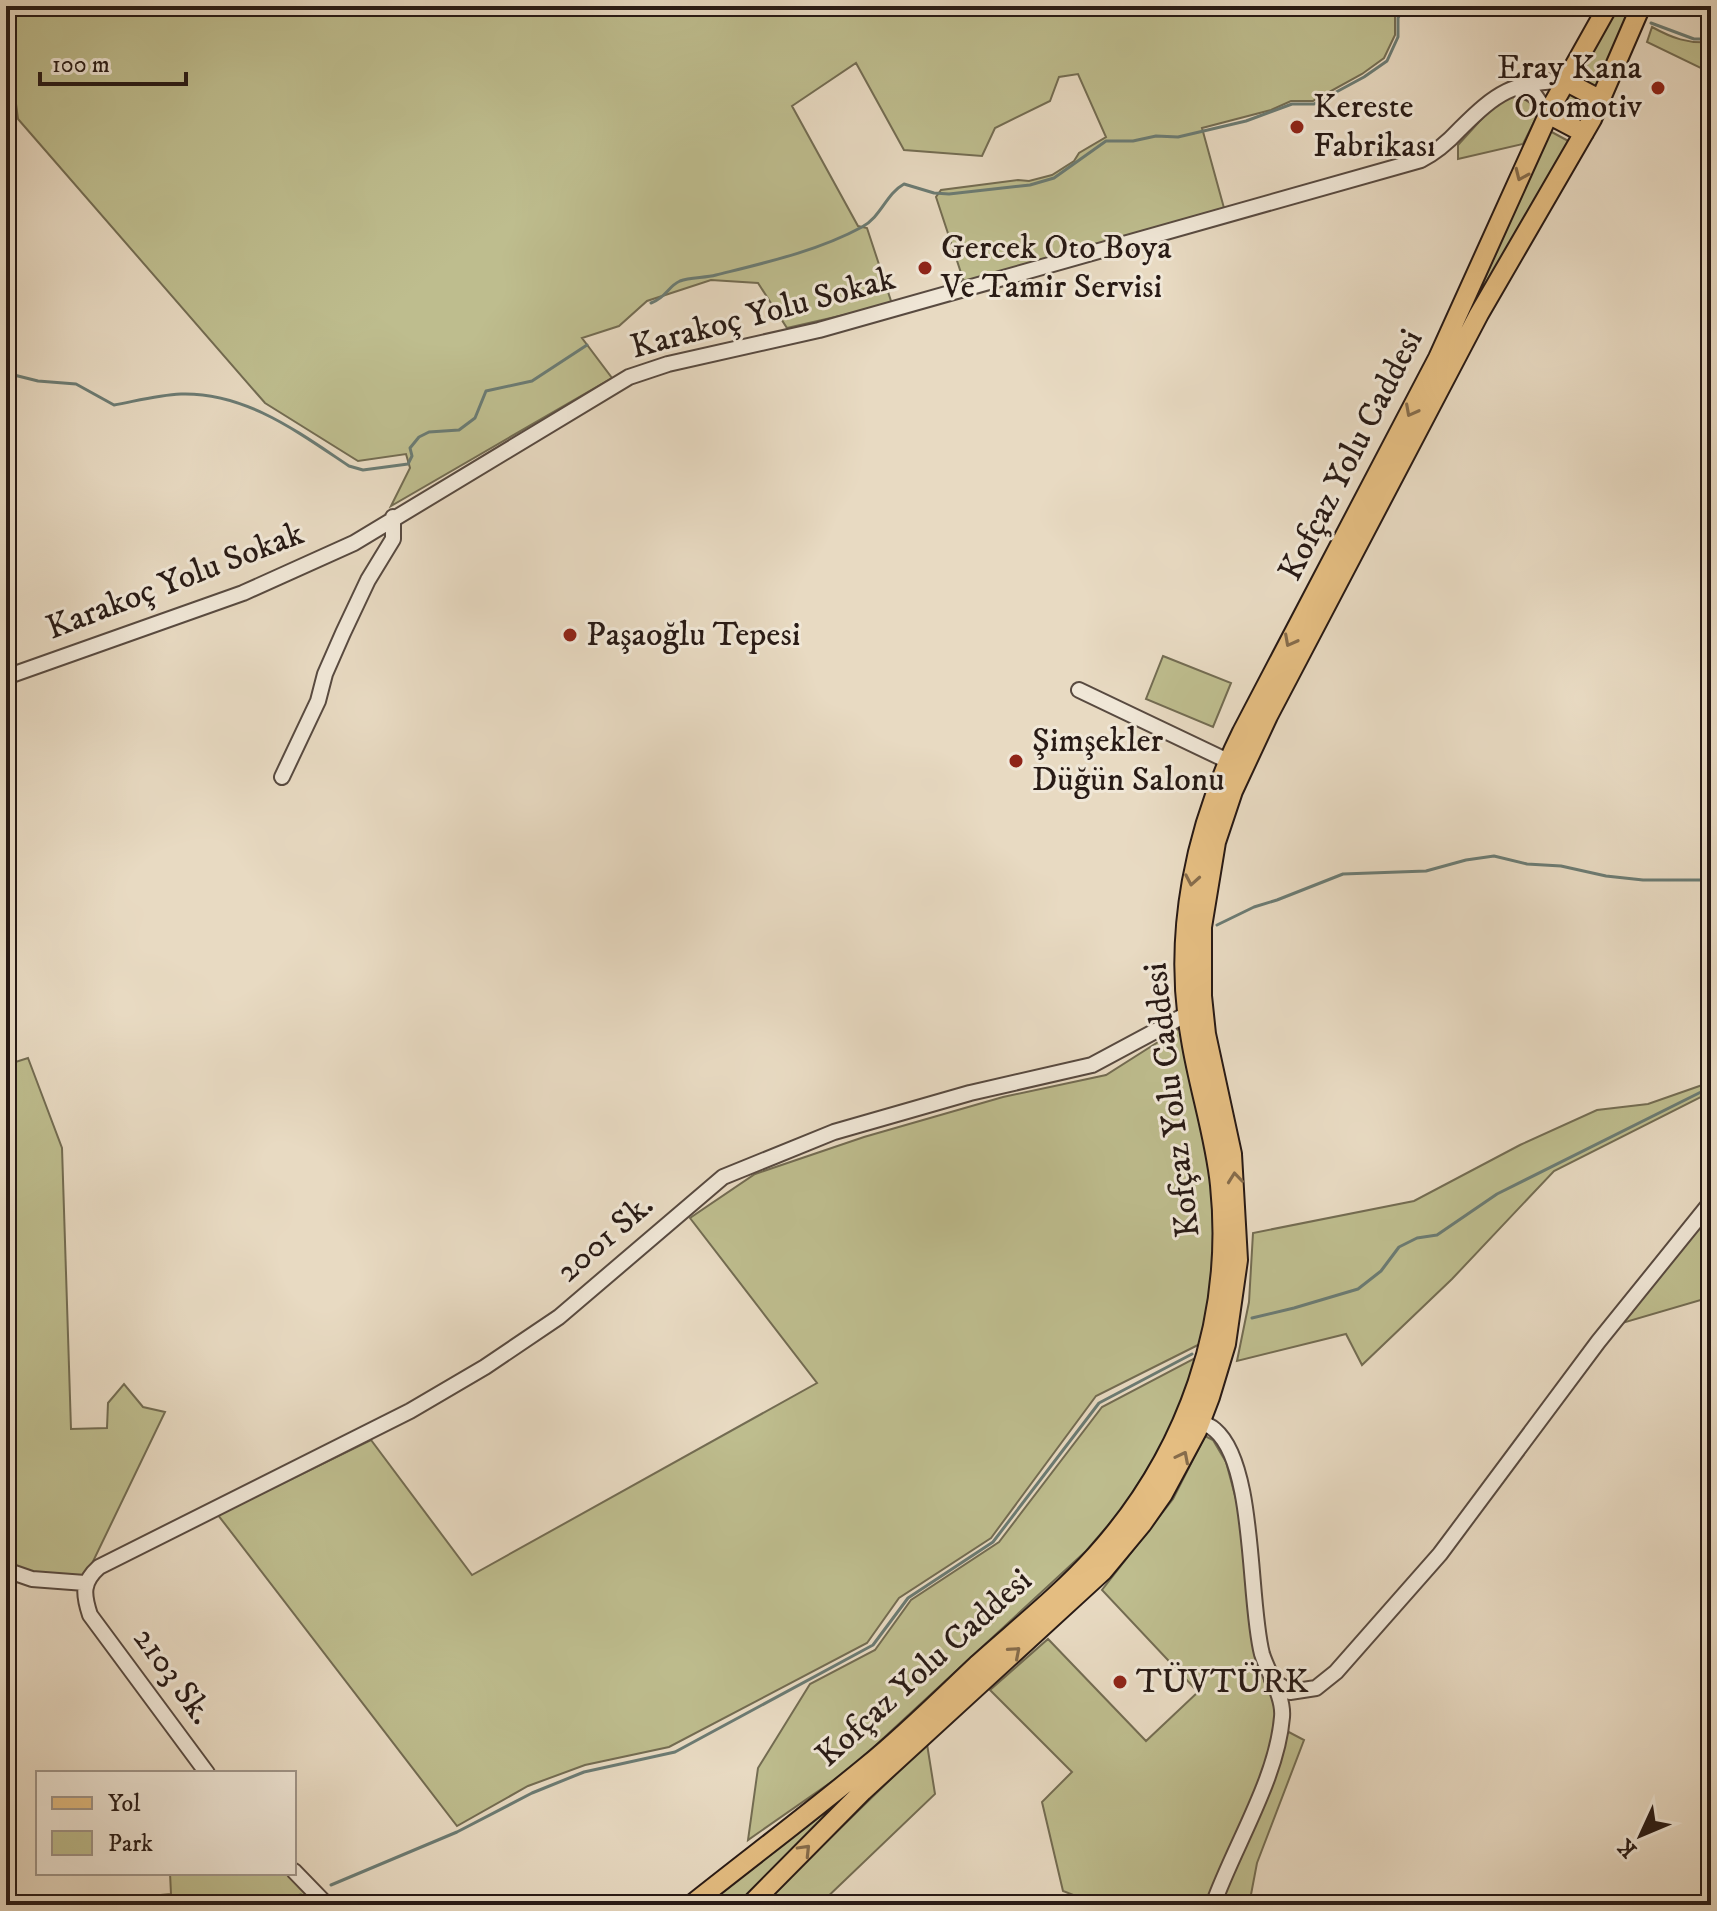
<svg xmlns="http://www.w3.org/2000/svg" width="1717" height="1911" viewBox="0 0 1717 1911" font-family="'IM FELL DW Pica',serif">
<style>
.green{fill:#bebd8e;stroke:#736c52;stroke-width:2}
.lines{fill:none;stroke-linecap:round;stroke-linejoin:round}
.stream{stroke:#6b7b73;stroke-width:3}
.minor-casing{stroke:#584a40;stroke-width:18}
.major-casing{stroke:#281a15;stroke-width:22}
.minor{stroke:#f0e7d7;stroke-width:14}
.major{stroke:#e4bd81;stroke-width:18}
.oneway{stroke:#866c4b}
.poi-dot{fill:#8f2418;stroke:#f0e7d7;stroke-width:3}
.labels{text-anchor:middle;dominant-baseline:central;stroke-width:6;stroke-linejoin:round;paint-order:stroke}
.poi-label{font-size:34px;fill:#281a15;stroke:#f0e7d7;text-anchor:start}
.street-label{font-size:34px;fill:#281a15;stroke:#f0e7d7}
</style>
<rect width="100%" height="100%" fill="#e8dac2"/>
<filter id="stains"><feTurbulence type="fractalNoise" baseFrequency=".0025" numOctaves="4"/><feColorMatrix values="0 0 0 0 .2 0 0 0 0 .09 0 0 0 0 .02 0 0 0 .5 -.17"/></filter>
<radialGradient id="worn" r=".72"><stop offset=".6" stop-color="#630" stop-opacity="0"/><stop offset="1" stop-color="#630" stop-opacity=".3"/></radialGradient>
<path class="green" d="M 6,6 L 1399,6 L 1395,16 L 1395,35 L 1384,58 L 1362,74 L 1313,101 L 1291,101 L 1271,110 L 1202,128 L 1224,208 L 964,282 L 936,197 L 941,190 L 1018,180 L 1029,181 L 1052,175 L 1074,161 L 1079,153 L 1106,137 L 1078,74 L 1059,77 L 1050,101 L 995,128 L 982,156 L 904,150 L 856,63 L 792,106 L 858,226 L 867,228 L 892,304 L 787,328 L 758,283 L 711,280 L 647,301 L 619,326 L 582,338 L 612,378 L 391,506 L 410,468 L 406,454 L 358,461 L 265,403 L 18,119 L 6,30 Z
M 1616,6 L 1633,6 L 1598,89 L 1573,76 Z
M 1652,27 C 1672,38 1688,44 1711,42 L 1711,73 L 1647,42 Z
M 1571,94 C 1588,102 1589,107 1580,122 L 1559,115 L 1560,102 Z
M 1513,95 C 1525,98 1534,103 1538,114 L 1523,144 L 1458,159 L 1458,145 L 1497,102 Z
M 1548,130 L 1572,143 L 1471,311 Z
M 1163,656 L 1231,683 L 1213,727 L 1146,699 Z
M 1180,1028 C 1197,1109 1221,1194 1213,1277 C 1210,1299 1204,1322 1200,1344 L 1096,1396 L 991,1538 L 899,1598 L 867,1643 L 669,1747 L 585,1765 L 528,1786 L 457,1826 L 218,1515 L 371,1440 L 472,1575 L 817,1383 L 690,1218 L 755,1174 L 864,1137 L 1003,1097 L 1106,1075 Z
M 28,1058 L 62,1148 L 71,1429 L 107,1428 L 108,1403 L 124,1384 L 143,1407 L 165,1412 L 86,1576 L 32,1574 L 6,1565 L 6,1065 Z
M 1711,1082 L 1711,1092 L 1554,1171 L 1452,1279 L 1362,1365 L 1346,1334 L 1237,1361 L 1249,1302 L 1253,1233 L 1414,1201 L 1520,1145 L 1597,1110 L 1648,1104 Z
M 1711,1209 L 1711,1297 L 1619,1324 Z
M 1197,1357 L 1173,1422 L 1152,1462 L 1122,1509 L 1086,1551 L 850,1769 L 748,1840 L 758,1768 L 810,1684 L 875,1650 L 911,1600 L 999,1542 L 1102,1407 Z
M 1205,1436 L 1213,1440 L 1226,1462 L 1241,1518 L 1279,1714 L 1270,1763 L 1208,1905 L 1099,1905 L 1063,1891 L 1042,1802 L 1072,1772 L 990,1690 L 1048,1639 L 1146,1741 L 1198,1692 L 1102,1590 L 1173,1499 Z
M 1283,1729 L 1304,1740 L 1257,1863 L 1249,1905 L 1217,1905 Z
M 927,1744 L 935,1794 L 819,1905 L 761,1905 Z
M 852,1792 L 739,1905 L 702,1905 Z
M 170,1873 L 289,1873 L 318,1905 L 55,1905 L 171,1894 Z"/>
<g class="lines">
<path class="stream" d="M 1651,23 L 1694,39 L 1711,39
M 651,303 C 668,296 667,287 680,281 C 690,277 705,278 716,275 C 764,263 818,251 862,227 C 881,217 886,194 904,184 L 934,193 L 949,194 L 1030,185 L 1054,178 L 1106,141 L 1133,141 L 1156,136 L 1178,137 L 1246,121 L 1292,104 L 1314,104 L 1364,77 L 1387,61 L 1398,37 L 1398,18 L 1404,6
M 6,373 L 38,381 L 76,384 L 114,405 C 136,401 158,395 181,394 C 245,392 298,432 349,466 L 363,470 L 408,464 L 412,456 L 410,448 L 419,437 L 429,432 L 459,430 L 475,418 L 486,391 L 532,381 L 587,345
M 1217,925 L 1254,907 L 1277,900 L 1343,874 L 1426,871 L 1466,860 L 1494,856 L 1527,864 L 1561,866 L 1606,876 L 1643,880 L 1711,880
M 1252,1318 L 1294,1308 L 1358,1289 L 1381,1271 L 1399,1247 L 1417,1238 L 1437,1235 L 1497,1194 L 1711,1087
M 331,1885 L 457,1832 L 532,1793 L 584,1772 L 675,1752 L 873,1645 L 908,1598 L 993,1542 L 1099,1403 L 1192,1354
M 158,1905 L 190,1902 L 236,1905
M 256,1905 L 301,1895"/>
<g class="minor-casing">
<path id="minor" d="M 1515,88 L 1534,94 L 1548,114
M 6,677 L 243,593 L 354,543 L 629,377 L 668,364 L 819,330 L 1421,160 C 1437,152 1448,142 1460,129 C 1496,93 1513,81 1565,81
M 1079,690 L 1228,761
M 282,777 L 318,701 L 325,674 L 343,633 L 368,580 L 393,539 L 393,517
M 1193,1420 C 1200,1422 1210,1425 1215,1430 C 1256,1465 1248,1601 1262,1654 C 1268,1673 1284,1697 1282,1717 C 1277,1779 1234,1846 1213,1905
M 6,1570 L 32,1579 L 85,1583
M 1272,1680 L 1290,1692 L 1316,1688 L 1336,1672 L 1440,1554 L 1598,1342 L 1711,1202
M 207,1773 L 90,1615 C 83,1594 82,1582 99,1567 L 410,1411 L 485,1367 L 559,1317 L 723,1177 L 834,1132 L 970,1093 L 1092,1065 L 1187,1014
M 294,1871 L 327,1905"/>
</g>
<g class="major-casing">
<path id="major" d="M 1565,81 L 1601,100
M 1548,114 L 1584,133
M 691,1905 C 750,1858 810,1813 868,1765 C 906,1734 941,1699 977,1665 C 1017,1629 1060,1595 1096,1555 C 1187,1454 1234,1321 1220,1185 C 1215,1136 1199,1089 1191,1040 C 1172,934 1195,827 1242,732 L 1438,358 L 1553,104 L 1608,6
M 750,1905 L 863,1791 L 1103,1571 L 1142,1524 L 1163,1494 L 1197,1431 L 1210,1397 L 1226,1344 L 1238,1260 L 1232,1154 L 1206,1034 L 1202,996 L 1202,927 L 1216,842 L 1233,791 L 1268,716 L 1479,314 L 1592,119 L 1641,6"/>
</g>
<use href="#minor" class="minor"/>
<use href="#major" class="major"/>
</g>
<defs><path id="oneway-chevron" d="M-2-3.5L2.5 0L-2 3.5" fill="none" stroke-width="1.6" stroke-linecap="round" stroke-linejoin="round" transform="scale(2)"/></defs>
<g class="oneway">
<use href="#oneway-chevron" transform="translate(1521 175) rotate(114)"/>
<use href="#oneway-chevron" transform="translate(1411 411) rotate(118)"/>
<use href="#oneway-chevron" transform="translate(1290 641) rotate(118)"/>
<use href="#oneway-chevron" transform="translate(1192 880) rotate(100)"/>
<use href="#oneway-chevron" transform="translate(1235 1178) rotate(-96)"/>
<use href="#oneway-chevron" transform="translate(1183 1457) rotate(-63)"/>
<use href="#oneway-chevron" transform="translate(1015 1652) rotate(-41)"/>
<use href="#oneway-chevron" transform="translate(805 1850) rotate(-46)"/>
</g>
<g class="poi-dot">
<circle cx="1658" cy="88" r="8"/>
<circle cx="1297" cy="127" r="8"/>
<circle cx="925" cy="268" r="8"/>
<circle cx="570" cy="635" r="8"/>
<circle cx="1016" cy="761" r="8"/>
<circle cx="1120" cy="1682" r="8"/>
</g>
<g class="labels">
<g class="poi-label">
<text x="1642" y="68" text-anchor="end">Eray Kana<tspan x="1642" dy="39">Otomotiv</tspan></text>
<text x="1313" y="107">Kereste<tspan x="1313" dy="39">Fabrikası</tspan></text>
<text x="941" y="248">Gercek Oto Boya<tspan x="941" dy="39">Ve Tamir Servisi</tspan></text>
<text x="586" y="635">Paşaoğlu Tepesi</text>
<text x="1032" y="741">Şimşekler<tspan x="1032" dy="39">Düğün Salonu</tspan></text>
<text x="1136" y="1682">TÜVTÜRK</text>
</g>
<g class="street-label">
<text transform="translate(763 313) rotate(-15)">Karakoç Yolu Sokak</text>
<text transform="translate(1351 455) rotate(-63)">Kofçaz Yolu Caddesi</text>
<text transform="translate(175 581) rotate(-21)">Karakoç Yolu Sokak</text>
<text transform="translate(1172 1100) rotate(-97)">Kofçaz Yolu Caddesi</text>
<text transform="translate(605 1238) rotate(-41)">2001 Sk.</text>
<text transform="translate(924 1668) rotate(-42)">Kofçaz Yolu Caddesi</text>
<text transform="translate(173 1676) rotate(54)">2103 Sk.</text>
</g>
</g>
<rect width="1717" height="1911" fill="none" stroke="#e8dac2" stroke-width="32"/>
<rect x="8" y="8" width="1701" height="1895" fill="none" stroke="#281a15" stroke-width="4"/>
<rect x="16" y="16" width="1685" height="1879" fill="none" stroke="#281a15" stroke-width="2"/>
<rect x="36" y="1771" width="260" height="104" fill="#f0e7d7" stroke="#a09589" stroke-width="2"/>
<rect x="52" y="1797" width="40" height="12" fill="#e4bd81" stroke="#a09589" stroke-width="2"/>
<text x="108" y="1811" font-size="24" fill="#281a15">Yol</text>
<rect x="52" y="1831" width="40" height="24" fill="#bebd8e" stroke="#a09589" stroke-width="2"/>
<text x="108" y="1851" font-size="24" fill="#281a15">Park</text>
<g transform="translate(1641 1835) rotate(226)" stroke="#f0e7d7" stroke-width="6" paint-order="stroke">
<path d="M0-6L14 30L0 20L-14 30Z" fill="#281a15"/>
<text y="-12" font-size="22" font-weight="bold" text-anchor="middle" fill="#281a15">K</text>
</g>
<path d="M40 72v12h146v-12" fill="none" stroke="#281a15" stroke-width="4"/>
<text x="52" y="72" font-size="24" fill="#281a15" stroke="#f0e7d7" stroke-width="6" paint-order="stroke">100 m</text>
<rect width="100%" height="100%" filter="url(#stains)"/>
<rect width="100%" height="100%" fill="url(#worn)"/>
</svg>
